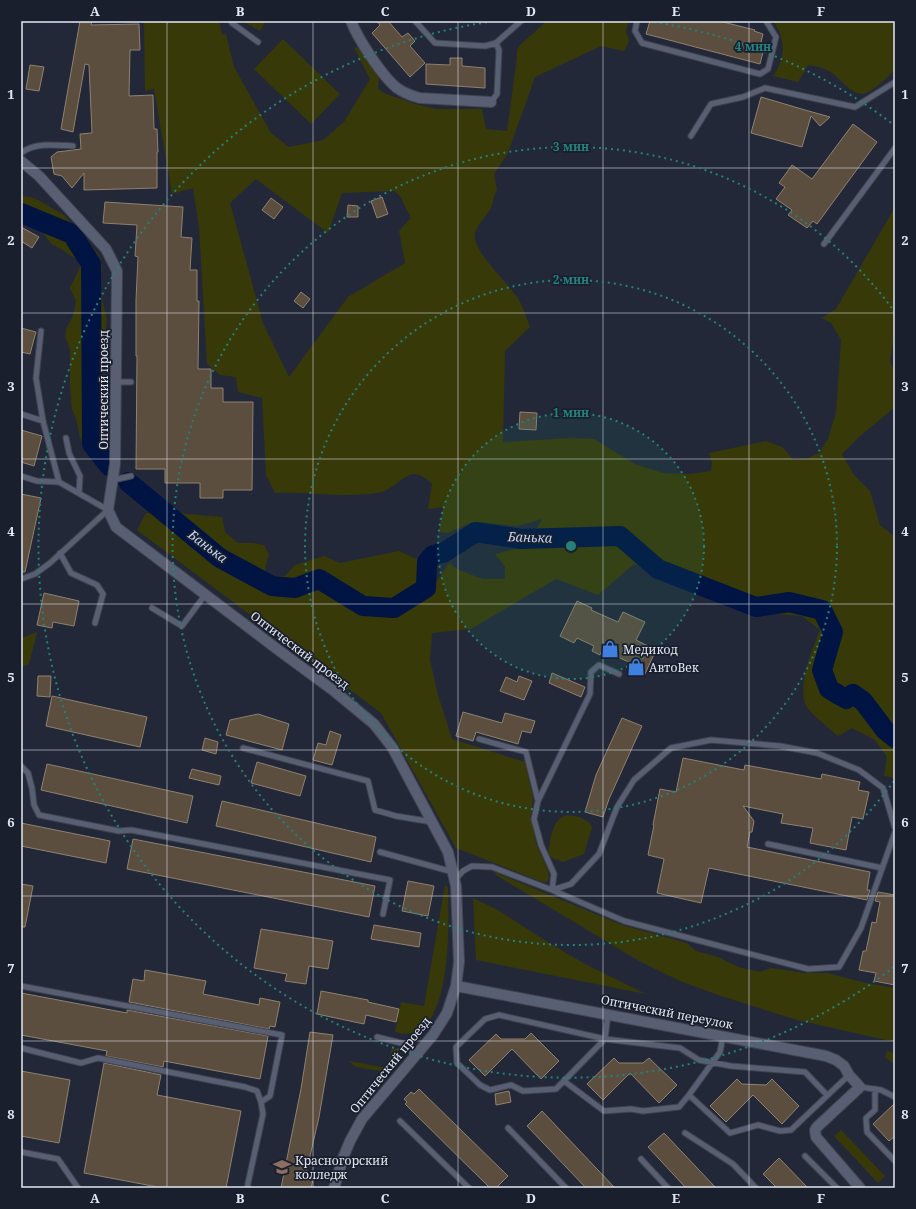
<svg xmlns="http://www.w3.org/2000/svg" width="916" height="1209" viewBox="0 0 916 1209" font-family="'Noto Serif',serif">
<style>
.green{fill:#383908;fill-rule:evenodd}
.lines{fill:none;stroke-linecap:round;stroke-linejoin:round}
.river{stroke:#001443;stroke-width:20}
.building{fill:#5b4e3e;stroke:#8f8170}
.service-casing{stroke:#404451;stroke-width:7}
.minor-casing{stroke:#404451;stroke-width:12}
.service{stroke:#595f72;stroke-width:5}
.minor{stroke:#595f72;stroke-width:10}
.grid{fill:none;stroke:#e3e7f1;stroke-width:1;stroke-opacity:0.55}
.ring{fill:none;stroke:#24817b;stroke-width:2;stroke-dasharray:2 4}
.labels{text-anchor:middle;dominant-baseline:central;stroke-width:3.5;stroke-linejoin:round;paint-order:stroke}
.street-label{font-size:12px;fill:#e3e7f1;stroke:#1a1f2e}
.poi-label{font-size:12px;fill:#e3e7f1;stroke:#1a1f2e;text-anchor:start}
.water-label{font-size:13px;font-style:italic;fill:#c0d3f3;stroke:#1a1f2e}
.centre{fill:#24817b;stroke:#1a1f2e;stroke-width:2}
.ring-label{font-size:12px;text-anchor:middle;font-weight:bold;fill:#24817b;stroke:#1a1f2e;stroke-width:3.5;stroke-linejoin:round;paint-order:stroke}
.neatline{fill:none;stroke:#e3e7f1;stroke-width:1.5}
.grid-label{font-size:13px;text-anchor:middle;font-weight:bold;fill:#e3e7f1}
</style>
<rect width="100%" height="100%" fill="#232838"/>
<path class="green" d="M 144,21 L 219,21 L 222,35 L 226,34 L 234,67 L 271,133 L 289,147 L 323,140 L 344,122 L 370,79 L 354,47 L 358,48 L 373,67 L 379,78 L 378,89 L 384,93 L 415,104 L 436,109 L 482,109 L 486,129 L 507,131 L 517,57 L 517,50 L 521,44 L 547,21 L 629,21 L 626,31 L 629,41 L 624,51 L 601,46 L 535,77 L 508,153 L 494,174 L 497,190 C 493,196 494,203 490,210 C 485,217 478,224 475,233 C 471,251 511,285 520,302 C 524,309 527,319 530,327 L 505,351 L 503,442 L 571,438 L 594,439 L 635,464 L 663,473 L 690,474 L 711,471 L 712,463 L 709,453 L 766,441 L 782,447 L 793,459 L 808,458 L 819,453 L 828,439 L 836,412 L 841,340 L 831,323 L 822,318 L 836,309 L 895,207 L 895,328 L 890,362 L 895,371 L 895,407 L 859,437 L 842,454 L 854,475 L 870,491 L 880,525 L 895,537 L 895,778 L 884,776 L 887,757 L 875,740 L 852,728 L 838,736 C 832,731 808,711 806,706 C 797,685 812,650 820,630 L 802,616 L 764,613 L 726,603 L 634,564 L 598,595 L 556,579 L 471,629 L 432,633 L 430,660 L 438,695 L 452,739 L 525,762 L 533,798 L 531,817 L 536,843 L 548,870 L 549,879 L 545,883 L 456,848 L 381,713 L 137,530 L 146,513 L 165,512 L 222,517 L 225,532 L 238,543 L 253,543 L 264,545 L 269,554 L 265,569 L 268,576 L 285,576 L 295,565 L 324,556 L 340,563 L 399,551 L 421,561 L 429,592 L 449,563 L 459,570 L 483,579 L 505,579 L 505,567 L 495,554 L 527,546 L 542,519 L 518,526 L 472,522 L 448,533 L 439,532 L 443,507 L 428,509 L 432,484 C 414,468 411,473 393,486 C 389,488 386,491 382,492 C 347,499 310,491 275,493 L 266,475 L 262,398 L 238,392 L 236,377 L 220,375 L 207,364 L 199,227 L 193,188 L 172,194 L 154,89 L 145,91 ZM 256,179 L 328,233 L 342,193 L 394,191 L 400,196 L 411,218 L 399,231 L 405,263 L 348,297 L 289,377 L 263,323 L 230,203 Z
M 243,21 L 266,21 L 260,31 Z
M 773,21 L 895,21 L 895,70 C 887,77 878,87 868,92 C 855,100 841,79 832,73 C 825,68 816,66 808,65 L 798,82 L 773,76 C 786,58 786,39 773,21 Z
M 283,39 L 340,94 L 311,124 L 254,69 Z
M 21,196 L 31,197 L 38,200 L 64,215 L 93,248 L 98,254 L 101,261 L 102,268 L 100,290 L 107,320 L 100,385 L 100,400 L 104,414 L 103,429 L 104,452 L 109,466 L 87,451 L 80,438 L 77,422 L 72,409 L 70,387 L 70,349 L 65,336 L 66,329 L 73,316 L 76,301 L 70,288 L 80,267 L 78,260 L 54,245 L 53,246 L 40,229 L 21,222 Z
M 37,632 L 29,664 L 25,666 L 21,665 L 21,638 Z
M 567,815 L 580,817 L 590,823 L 592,828 L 584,854 L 563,862 L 552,858 L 548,853 C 551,840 551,819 567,815 Z
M 494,872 L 622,925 L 687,943 L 696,951 L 718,957 L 738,967 L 760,972 L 771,968 L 804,973 L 827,973 L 866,983 L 895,988 L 895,1042 L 797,1020 L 721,996 L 680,981 L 639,961 L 496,875 Z
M 445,885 L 448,888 C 449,920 452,1022 413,1033 C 408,1035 400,1033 395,1032 L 401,1002 L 424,1006 Z
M 473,898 L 498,910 L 549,943 L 587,965 L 646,994 L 476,960 Z
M 392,1048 L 398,1049 L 401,1056 L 400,1059 L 388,1072 L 356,1067 L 349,1061 L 387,1068 Z
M 887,1051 L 895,1053 L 895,1063 L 891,1062 L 885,1057 Z
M 841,1130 L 885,1176 L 878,1183 L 834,1136 Z"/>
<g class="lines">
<path class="river" d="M 21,213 L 72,234 L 91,264 L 92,444 L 109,466
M 128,482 L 220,558 L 272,586 L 295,588 L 319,579 L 363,606 L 394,608 L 426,588 L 427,562 L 433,555 L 443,553 L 476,532 L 521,539 L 620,536 L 658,569 L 756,607 L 789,602 L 822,610 L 833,632 L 822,670 L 829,689 L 846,699 L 853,694 L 863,701 L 885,730 L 895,738"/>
</g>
<path class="building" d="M 80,21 L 92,21 L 91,25 L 139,24 L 140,50 L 130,50 L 129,96 L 153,95 L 154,129 L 157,129 L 158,152 L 157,152 L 157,188 L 84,190 L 84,173 L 72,188 L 62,176 L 54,174 L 51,157 L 57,152 L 81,149 L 80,134 L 92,133 L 89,65 L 85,64 L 73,132 L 61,129 Z
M 377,21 L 388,21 L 402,37 L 408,33 L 415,41 L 410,46 L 425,63 L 410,77 L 372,33 L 380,25 Z
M 650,21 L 719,21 L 755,30 L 754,31 L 763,34 L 761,42 L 765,44 L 760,64 L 646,34 Z
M 450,58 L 462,58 L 462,66 L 485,68 L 485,88 L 426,84 L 426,64 L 450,65 Z
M 30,65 L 44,67 L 39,91 L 26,89 Z
M 761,97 L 805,110 L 830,117 L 820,126 L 811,116 L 802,147 L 751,133 Z
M 853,124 L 877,142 L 817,224 L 813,221 L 807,228 L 788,215 L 792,210 L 776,199 L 785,187 L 779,183 L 792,165 L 812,179 Z
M 382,197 L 388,214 L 377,218 L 371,201 Z
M 271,198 L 283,207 L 274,219 L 262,210 Z
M 105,202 L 183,207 L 181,237 L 192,238 L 190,270 L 197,270 L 197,301 L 199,301 L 198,369 L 211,369 L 211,388 L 223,388 L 223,402 L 253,402 L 252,490 L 223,490 L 223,498 L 200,498 L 200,483 L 165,483 L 165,469 L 136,469 L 137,356 L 136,356 L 136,300 L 138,257 L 135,256 L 137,225 L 103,223 Z
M 348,205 L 358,206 L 358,217 L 347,217 Z
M 21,227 L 39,237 L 32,248 L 21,241 Z
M 301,292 L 310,299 L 303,308 L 294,301 Z
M 21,328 L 36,332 L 30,354 L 21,352 Z
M 520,412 L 537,413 L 536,430 L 519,429 Z
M 21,430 L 42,436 L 34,466 L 21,462 Z
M 21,494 L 41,498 L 25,572 L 21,572 Z
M 44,593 L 79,601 L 74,626 L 53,622 L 52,628 L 37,625 Z
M 577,601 L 592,608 L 591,610 L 618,622 L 623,612 L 645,622 L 636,640 L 656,650 L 644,676 L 628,669 L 631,663 L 602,650 L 600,655 L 592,651 L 594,646 L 577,638 L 574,643 L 560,636 Z
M 552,673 L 585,687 L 581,697 L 549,683 Z
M 38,676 L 51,676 L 50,697 L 37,696 Z
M 519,676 L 532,681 L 524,700 L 500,691 L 506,677 L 517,682 Z
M 52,696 L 147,717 L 140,747 L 46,726 Z
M 463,712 L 502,723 L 505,713 L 535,721 L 531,733 L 522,731 L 518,744 L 476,732 L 473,741 L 456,736 Z
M 258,714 L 289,724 L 282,750 L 226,735 L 230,720 Z
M 622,718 L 642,726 L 609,799 L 603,817 L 585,812 L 596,775 Z
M 330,731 L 341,735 L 332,765 L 313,760 L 318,743 L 326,745 Z
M 205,738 L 218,742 L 216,754 L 202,750 Z
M 683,758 L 744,770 L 745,765 L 821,779 L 822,774 L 860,782 L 858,790 L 869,792 L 863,819 L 852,817 L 846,850 L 810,843 L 813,828 L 781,823 L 783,814 L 743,806 L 754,821 L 752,832 L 750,832 L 747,847 L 870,872 L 867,890 L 870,890 L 867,900 L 709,868 L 701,903 L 657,893 L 664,859 L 648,855 L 654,825 L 653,825 L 660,789 L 676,792 Z
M 257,762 L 306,776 L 300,796 L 251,783 Z
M 47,764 L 193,796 L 187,823 L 41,790 Z
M 192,769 L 221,776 L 219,785 L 189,778 Z
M 222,801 L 376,837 L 371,862 L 216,826 Z
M 21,823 L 110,841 L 106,863 L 21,846 Z
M 133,839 L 375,886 L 369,917 L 127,869 Z
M 408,881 L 434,886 L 428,916 L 402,911 Z
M 21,884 L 33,886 L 25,927 L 21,927 Z
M 878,892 L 895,895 L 895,985 L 874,981 L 876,973 L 859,970 L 863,951 L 866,951 L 872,922 L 876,923 L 880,902 L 875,901 Z
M 374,925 L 421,933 L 419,947 L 371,939 Z
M 261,929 L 333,941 L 328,969 L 309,966 L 306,984 L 285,981 L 287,974 L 254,968 Z
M 145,970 L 206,981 L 203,994 L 259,1005 L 260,998 L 280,1002 L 275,1027 L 270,1026 L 269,1029 L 129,1002 L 133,979 L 144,981 Z
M 321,991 L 368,1000 L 368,1002 L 399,1009 L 396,1022 L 366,1015 L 364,1024 L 317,1014 Z
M 21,993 L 127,1013 L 127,1010 L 268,1036 L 260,1079 L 164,1061 L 163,1067 L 106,1056 L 107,1051 L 21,1035 Z
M 310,1032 L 333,1035 L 319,1117 L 305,1178 L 313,1179 L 311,1188 L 281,1188 L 301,1089 Z
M 531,1033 L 559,1061 L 541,1079 L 512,1049 L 485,1076 L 469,1060 L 496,1034 L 501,1039 L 525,1039 Z
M 614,1058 L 619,1063 L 643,1063 L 649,1058 L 677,1085 L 659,1103 L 630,1073 L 603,1100 L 587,1084 Z
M 104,1063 L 161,1075 L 157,1095 L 241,1111 L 226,1188 L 163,1188 L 84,1173 Z
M 21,1071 L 70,1080 L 59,1143 L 21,1136 Z
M 737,1079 L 742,1084 L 766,1085 L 772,1079 L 799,1106 L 782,1124 L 753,1095 L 726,1122 L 710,1106 Z
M 419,1089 L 508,1176 L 496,1188 L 490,1188 L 405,1104 L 407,1102 L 404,1099 L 411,1092 L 414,1094 Z
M 509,1091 L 511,1102 L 496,1105 L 495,1094 Z
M 895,1103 L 895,1136 L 889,1141 L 873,1124 Z
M 542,1111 L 615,1188 L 586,1188 L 527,1126 Z
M 664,1133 L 716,1188 L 686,1188 L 648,1147 Z
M 779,1158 L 808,1188 L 777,1188 L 763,1174 Z"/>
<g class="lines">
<g class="service-casing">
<path id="service" d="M 231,21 L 232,23 L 258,42
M 415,21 L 435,43 L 485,46 L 496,43 L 521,21
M 637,21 L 635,31 L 642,43 L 760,74 L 768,69 L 776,37 L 766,21
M 491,102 L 497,94 L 499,50 L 496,43
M 691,136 L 711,104 L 743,97 L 765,88 L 855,107 L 895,82
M 21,153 C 35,142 56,145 73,146
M 824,244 L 895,148
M 116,382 L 131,382
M 21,414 L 43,421
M 66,438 L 69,453 L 80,476 L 79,493
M 21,476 L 37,481 L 59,482
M 113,480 L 131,476
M 60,553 L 71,573 L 97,585 L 103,594 L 95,623
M 21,579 L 35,574 L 50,563 L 108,510 L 59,482 L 43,421 L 36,378 L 41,331
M 152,608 L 182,626 L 205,595
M 479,739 L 526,752 L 538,801 L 534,819 L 541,845 L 554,874 L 552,890 L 571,884 L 599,854 L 617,807 L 634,780 L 671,748 L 711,740 L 780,746 L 817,753 L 859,770 L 883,788 L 895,828
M 243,748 L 368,781 L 375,810 L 396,816 L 432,822
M 21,766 L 28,773 L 32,788 L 34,805 L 39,815 L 119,831 L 131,830 L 390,880 L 383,914
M 538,801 L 590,694 L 591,672 L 599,665 L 619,674
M 768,844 L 882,868
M 380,852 L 453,872
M 455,880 L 463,871 L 472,866 L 492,867 L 552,890 L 624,921 L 808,969 L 839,967 L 861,928 L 895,832
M 21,986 L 282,1035 L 270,1096 L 261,1102
M 608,1014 L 605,1039 L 556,1089 L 523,1091 L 511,1085 L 490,1090 L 480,1085 L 457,1063 L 456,1047 L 485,1019 L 499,1015 L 605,1039 L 680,1048 L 699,1060 L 731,1066 L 805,1072 L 827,1095
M 377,1037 L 405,1044 L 417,1054
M 21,1048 L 81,1063 L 98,1058 L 245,1087 L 257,1091 L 261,1102 L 263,1114 L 247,1188
M 564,1081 L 604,1111 L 631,1109 L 643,1111 L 679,1107 L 689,1095 L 730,1133 L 758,1125 L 780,1131 L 791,1130 L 849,1075
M 860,1087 L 881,1090 L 895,1097
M 875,1089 L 875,1110 L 866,1118 L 867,1132 L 895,1161
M 689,1095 L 720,1052 L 723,1036
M 400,1121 L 469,1188
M 508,1128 L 566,1188
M 685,1133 L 733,1164 L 756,1188
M 21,1152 L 58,1159 L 78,1188
M 805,1156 L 837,1188
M 641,1159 L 668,1188"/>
</g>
<g class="minor-casing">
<path id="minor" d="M 351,21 C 358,39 382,76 397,88 C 404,93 412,96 420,98 L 491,102
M 21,161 L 39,176 L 106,249 L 117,271 L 115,464 L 108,510 L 116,527 L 277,649 L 334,691 L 374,724 L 392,747 L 448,852 L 456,886 L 459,962 L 456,986 L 447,1013 L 433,1035 L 362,1119 L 350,1141 L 343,1158 L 334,1188
M 456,986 L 826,1056 L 836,1060 L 844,1066 L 849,1075 L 860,1087 L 817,1127 L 815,1130 L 816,1137 L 860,1188"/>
</g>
<use href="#service" class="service"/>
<use href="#minor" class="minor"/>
</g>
<path class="grid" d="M 167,21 L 167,1188M 313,21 L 313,1188M 458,21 L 458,1188M 603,21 L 603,1188M 749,21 L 749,1188M 21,168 L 895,168M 21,313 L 895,313M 21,459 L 895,459M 21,604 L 895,604M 21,750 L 895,750M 21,896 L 895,896M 21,1041 L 895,1041"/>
<circle cx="571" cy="546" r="133" fill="#24817b" fill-opacity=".12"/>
<g class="ring">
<circle cx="571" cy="546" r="133"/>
<circle cx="571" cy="546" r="266"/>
<path d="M894 781A399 399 0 1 1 894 311"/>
<path d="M894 967A531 531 0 1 1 488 22M654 22A531 531 0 0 1 894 125"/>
</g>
<defs>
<g id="shop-bare" transform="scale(1.38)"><path d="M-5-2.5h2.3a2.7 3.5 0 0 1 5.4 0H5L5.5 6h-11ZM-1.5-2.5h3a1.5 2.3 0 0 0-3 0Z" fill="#3f7fe0" stroke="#1a1f2e" stroke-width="2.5" paint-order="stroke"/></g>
<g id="university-bare" transform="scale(1.38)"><path d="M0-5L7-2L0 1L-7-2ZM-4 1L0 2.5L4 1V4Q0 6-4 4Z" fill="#8d6e63" stroke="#1a1f2e" stroke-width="2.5" paint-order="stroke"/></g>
</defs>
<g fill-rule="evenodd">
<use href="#shop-bare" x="610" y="649"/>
<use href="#shop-bare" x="636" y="667"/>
<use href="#university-bare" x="282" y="1167"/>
</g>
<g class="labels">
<g class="street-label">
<text transform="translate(103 390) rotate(-90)">Оптический проезд</text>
<text transform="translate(300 650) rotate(37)">Оптический проезд</text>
<text transform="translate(667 1012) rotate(11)">Оптический переулок</text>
<text transform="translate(390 1065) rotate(-51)">Оптический проезд</text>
</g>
<g class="poi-label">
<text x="623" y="649">Медикод</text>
<text x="649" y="667">АвтоВек</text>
<text x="295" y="1160">Красногорский<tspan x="295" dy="14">колледж</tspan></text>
</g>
<g class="water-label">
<text transform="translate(530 537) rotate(2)">Банька</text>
<text transform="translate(208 546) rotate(37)">Банька</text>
</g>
</g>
<circle cx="571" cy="546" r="6" class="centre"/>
<g class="ring-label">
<text x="753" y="51">4 мин</text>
<text x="571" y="151">3 мин</text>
<text x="571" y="284">2 мин</text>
<text x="571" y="417">1 мин</text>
</g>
<rect width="916" height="1209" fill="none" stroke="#1a1f2e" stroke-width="44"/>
<rect x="22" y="22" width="872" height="1165" class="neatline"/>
<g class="grid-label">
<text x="95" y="16">A</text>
<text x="240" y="16">B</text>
<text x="385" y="16">C</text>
<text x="531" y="16">D</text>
<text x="676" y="16">E</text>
<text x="821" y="16">F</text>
<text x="11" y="99">1</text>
<text x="905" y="99">1</text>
<text x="11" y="245">2</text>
<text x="905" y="245">2</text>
<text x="11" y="391">3</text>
<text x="905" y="391">3</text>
<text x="11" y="536">4</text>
<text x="905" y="536">4</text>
<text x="11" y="682">5</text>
<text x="905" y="682">5</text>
<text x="11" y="827">6</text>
<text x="905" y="827">6</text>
<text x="11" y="973">7</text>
<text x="905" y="973">7</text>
<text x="11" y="1119">8</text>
<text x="905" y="1119">8</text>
<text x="95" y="1203">A</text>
<text x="240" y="1203">B</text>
<text x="385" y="1203">C</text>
<text x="531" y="1203">D</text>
<text x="676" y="1203">E</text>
<text x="821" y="1203">F</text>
</g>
</svg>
